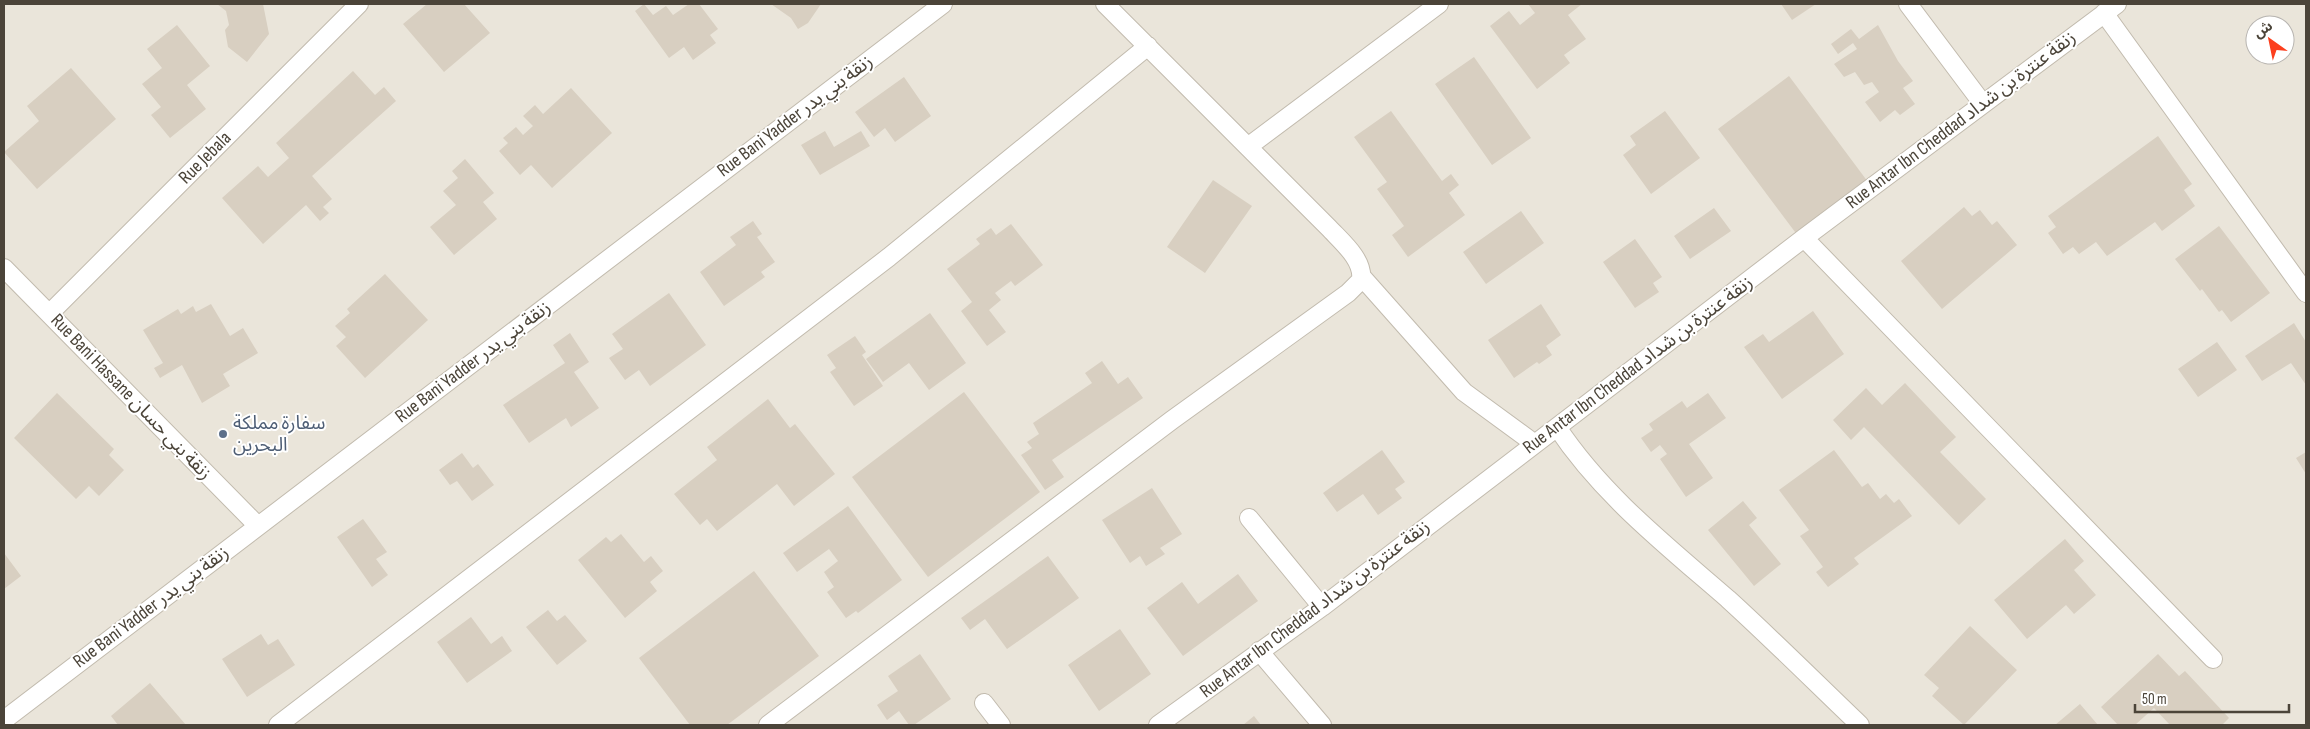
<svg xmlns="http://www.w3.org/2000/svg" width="2310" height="729" viewBox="0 0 2310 729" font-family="'Sofia Sans Condensed','Noto Sans Arabic',sans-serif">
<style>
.residential{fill:#eae5da;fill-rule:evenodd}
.building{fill:#d8cfc1}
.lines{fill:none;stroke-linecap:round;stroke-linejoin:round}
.minor-casing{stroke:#c2bbae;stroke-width:20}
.minor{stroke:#fff;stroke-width:18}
.service-dot{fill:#5c6f8a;stroke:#fff;stroke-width:2}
.labels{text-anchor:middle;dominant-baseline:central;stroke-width:4;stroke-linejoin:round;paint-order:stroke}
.street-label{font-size:19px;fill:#4b4439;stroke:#fff}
.service-label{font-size:19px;fill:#4e5e75;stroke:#fff;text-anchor:start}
</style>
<rect width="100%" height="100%" fill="#f6f3ec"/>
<path class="residential" d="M 4,4 L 2306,4 L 2306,725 L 4,725 ZM 2255,25 L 2285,25 L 2285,55 L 2255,55 Z"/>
<path class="building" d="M 217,4 L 263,4 L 269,34 L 247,62 L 228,47 L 225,30 L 229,25 L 226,11 Z
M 427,4 L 464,4 L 490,33 L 444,72 L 403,24 Z
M 644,4 L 653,15 L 666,6 L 673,15 L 689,4 L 699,4 L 718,29 L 710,35 L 716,43 L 693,60 L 684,47 L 669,58 L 635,11 Z
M 771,4 L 821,4 L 808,23 L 798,29 L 791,18 Z
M 1528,4 L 1582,4 L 1568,15 L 1586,39 L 1564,55 L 1570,63 L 1537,89 L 1490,26 L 1509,11 L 1520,25 L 1535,13 Z
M 1781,4 L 1816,4 L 1792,20 Z
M 177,25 L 210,66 L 187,85 L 206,109 L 170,138 L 151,115 L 161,107 L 142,84 L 162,68 L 147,49 Z
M 1878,25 L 1898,61 L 1913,81 L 1903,88 L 1915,104 L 1900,115 L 1895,110 L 1880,122 L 1865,102 L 1879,92 L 1872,82 L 1864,85 L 1855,72 L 1844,77 L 1834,64 L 1857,49 L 1853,43 L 1838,54 L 1831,44 L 1851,29 L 1859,39 Z
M 1474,57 L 1531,138 L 1492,165 L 1435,84 Z
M 71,68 L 116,119 L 37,189 L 4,152 L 39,121 L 27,106 Z
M 353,71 L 375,95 L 384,87 L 396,101 L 312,176 L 332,199 L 323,207 L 329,213 L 320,221 L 306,205 L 263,244 L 222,198 L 258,166 L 268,177 L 289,158 L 276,143 Z
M 1789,76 L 1868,182 L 1798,236 L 1718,129 Z
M 904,77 L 931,116 L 895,142 L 885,128 L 874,137 L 855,112 Z
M 571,88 L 612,133 L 552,188 L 531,165 L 520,175 L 499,151 L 508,143 L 503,138 L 516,127 L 523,135 L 533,126 L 523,116 L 535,105 L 543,114 Z
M 1391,111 L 1442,181 L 1451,174 L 1459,185 L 1449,193 L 1465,215 L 1408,257 L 1392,235 L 1404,226 L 1377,189 L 1387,182 L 1354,137 Z
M 1665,111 L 1700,158 L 1651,194 L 1623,155 L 1636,145 L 1630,136 Z
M 825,131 L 834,147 L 861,131 L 870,146 L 820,175 L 801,145 Z
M 2158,136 L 2192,184 L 2184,190 L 2195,206 L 2162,231 L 2155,222 L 2107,256 L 2096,242 L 2079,254 L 2073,247 L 2063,254 L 2048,233 L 2056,227 L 2048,216 Z
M 465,159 L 494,193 L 483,202 L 497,219 L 454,255 L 430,227 L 456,205 L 443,191 L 458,178 L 452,171 Z
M 1213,180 L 1252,206 L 1205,273 L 1167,247 Z
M 1964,207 L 1972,216 L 1980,210 L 1992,225 L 1997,221 L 2017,245 L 1942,309 L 1901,261 Z
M 1714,208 L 1731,231 L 1690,259 L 1674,236 Z
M 1521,211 L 1544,243 L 1486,284 L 1463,252 Z
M 753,221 L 762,234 L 757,237 L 775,262 L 761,272 L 765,277 L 724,306 L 700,272 L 736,245 L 730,237 Z
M 1011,224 L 1043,265 L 1015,286 L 1011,281 L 995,293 L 1001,300 L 989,310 L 1006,332 L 987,346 L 961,311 L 972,302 L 947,269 L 980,244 L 976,239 L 991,228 L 996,235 Z
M 2219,226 L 2270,293 L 2231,322 L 2222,310 L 2219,312 L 2202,289 L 2200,291 L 2175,259 Z
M 1635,239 L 1662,277 L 1653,283 L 1659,292 L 1635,308 L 1603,262 Z
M 385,274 L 428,320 L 365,378 L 336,346 L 346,337 L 335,326 L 350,313 L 347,309 Z
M 669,293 L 706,345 L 650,386 L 639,370 L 625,380 L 609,358 L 623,349 L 612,334 Z
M 211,304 L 230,336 L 243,328 L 258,353 L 223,374 L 230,386 L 202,403 L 182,365 L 160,378 L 154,368 L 163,363 L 143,330 L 178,309 L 181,314 L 193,306 L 196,312 Z
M 1541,304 L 1561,335 L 1546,346 L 1552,355 L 1539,364 L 1537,362 L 1514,378 L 1488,340 Z
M 1813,311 L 1844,354 L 1782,399 L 1744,347 L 1763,334 L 1769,342 Z
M 930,313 L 966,363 L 929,390 L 909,363 L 883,382 L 866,359 Z
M 2294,323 L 2306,342 L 2306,385 L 2291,363 L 2262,381 L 2245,356 Z
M 570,333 L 589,362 L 574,372 L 599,408 L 571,427 L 566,418 L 529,443 L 503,405 L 565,363 L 553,345 Z
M 855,336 L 866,352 L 862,355 L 883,386 L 854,406 L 830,372 L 836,368 L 827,355 Z
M 2217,342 L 2237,370 L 2198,397 L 2178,369 Z
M 1102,361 L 1118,384 L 1128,377 L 1143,398 L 1052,460 L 1064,477 L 1045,490 L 1021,455 L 1032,448 L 1027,442 L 1039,434 L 1033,423 L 1092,383 L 1085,373 Z
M 1905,383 L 1956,437 L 1940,452 L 1986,499 L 1959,525 L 1864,427 L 1851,440 L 1833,420 L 1866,388 L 1882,405 Z
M 964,392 L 1040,492 L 928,577 L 852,477 Z
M 57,393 L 114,449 L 109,455 L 124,470 L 99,496 L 89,486 L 76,499 L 14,438 Z
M 1708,393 L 1726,418 L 1689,444 L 1713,478 L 1686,497 L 1660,459 L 1667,454 L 1660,445 L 1651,452 L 1641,438 L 1653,430 L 1649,424 L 1682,401 L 1687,408 Z
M 768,399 L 790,428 L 795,424 L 835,474 L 794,506 L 777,484 L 717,531 L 707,519 L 700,525 L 674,494 L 717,460 L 707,447 Z
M 1382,450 L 1405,482 L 1395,489 L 1402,498 L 1378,515 L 1363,494 L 1337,512 L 1323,493 Z
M 1834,450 L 1862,487 L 1868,483 L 1880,499 L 1886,494 L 1894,503 L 1899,499 L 1912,516 L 1854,558 L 1859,564 L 1828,587 L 1816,572 L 1823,567 L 1800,536 L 1809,530 L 1779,490 Z
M 2306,452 L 2306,474 L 2296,458 Z
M 462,453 L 473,468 L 478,464 L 494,485 L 472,501 L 457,481 L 450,485 L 439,470 Z
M 1152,488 L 1182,534 L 1160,548 L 1165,554 L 1146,566 L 1140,556 L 1130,563 L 1102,520 Z
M 1743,501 L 1757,518 L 1749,525 L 1781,564 L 1754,586 L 1708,530 Z
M 848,506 L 902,580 L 858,613 L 856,611 L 846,618 L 827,592 L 834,587 L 824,572 L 838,561 L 829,549 L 797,572 L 783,553 Z
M 363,519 L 387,552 L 376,559 L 388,575 L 372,587 L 337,537 Z
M 621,534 L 644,562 L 651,556 L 663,571 L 650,582 L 657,591 L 625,618 L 578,560 L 606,537 L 611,542 Z
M 2065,539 L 2084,561 L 2074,570 L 2096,595 L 2074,614 L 2066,605 L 2027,639 L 1994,600 Z
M 4,553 L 21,576 L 4,589 Z
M 1048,556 L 1079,598 L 1007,649 L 985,619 L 970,630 L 961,618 Z
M 754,571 L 819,656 L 727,725 L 690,725 L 639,658 Z
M 1238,574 L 1258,601 L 1183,656 L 1147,608 L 1182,582 L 1198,604 Z
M 548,610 L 557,621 L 565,615 L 587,641 L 557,665 L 526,627 Z
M 471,617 L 491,644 L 502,636 L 512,651 L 467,683 L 437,642 Z
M 1970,626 L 2017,670 L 1964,725 L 1932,696 L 1939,688 L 1924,675 Z
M 1120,629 L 1151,674 L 1099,711 L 1068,665 Z
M 261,634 L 268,645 L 278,639 L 295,665 L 247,697 L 222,659 Z
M 920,654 L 951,699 L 914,725 L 909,725 L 899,711 L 887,720 L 877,705 L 898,691 L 888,676 Z
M 2158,654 L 2179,676 L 2185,671 L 2229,718 L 2222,725 L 2170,725 L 2154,708 L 2135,725 L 2118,725 L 2101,707 Z
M 150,683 L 186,725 L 118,725 L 111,716 Z
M 2080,704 L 2098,725 L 2055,725 Z
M 1254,716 L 1261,725 L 1243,725 Z"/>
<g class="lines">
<g class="minor-casing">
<path id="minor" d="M 1908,4 L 1983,104
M 2104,13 L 2306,293
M 1249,146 L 1439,4
M 1804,238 L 2213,659
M 4,268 L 258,526
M 1362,277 L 1464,392 L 1535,444
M 50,313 L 359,4
M 1557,427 C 1602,495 1667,546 1728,599 C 1773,640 1816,683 1860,725
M 1249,518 L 1322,607
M 1259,651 L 1322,725
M 984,703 L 1001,725
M 4,720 L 943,4
M 278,725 L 889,257 L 1148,46
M 768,725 L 1172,420 L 1348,293 L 1361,280 C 1364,260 1342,242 1329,228 L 1105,4
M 1158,725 L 1322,607 L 1804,238 L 2117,4"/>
</g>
<use href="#minor" class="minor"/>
</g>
<circle class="service-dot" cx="223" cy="434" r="5"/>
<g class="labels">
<g class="street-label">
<text transform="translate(795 116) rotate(-37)">Rue Bani Yadder زنقة بني يدر</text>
<text transform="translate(1961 120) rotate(-37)">Rue Antar Ibn Cheddad زنقة عنترة بن شداد</text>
<text transform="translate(205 158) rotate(-45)">Rue Jebala</text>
<text transform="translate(473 362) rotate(-37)">Rue Bani Yadder زنقة بني يدر</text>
<text transform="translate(1638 365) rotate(-37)">Rue Antar Ibn Cheddad زنقة عنترة بن شداد</text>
<text transform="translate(131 397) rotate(46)">Rue Bani Hassane زنقة بني حسان</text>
<text transform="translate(151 607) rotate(-37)">Rue Bani Yadder زنقة بني يدر</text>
<text transform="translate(1315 609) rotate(-37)">Rue Antar Ibn Cheddad زنقة عنترة بن شداد</text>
</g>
<g class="service-label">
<text x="233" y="423">سفارة مملكة<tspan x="233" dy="22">البحرين</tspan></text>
</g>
</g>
<rect width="2310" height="729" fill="none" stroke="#4b4439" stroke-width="10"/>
<g transform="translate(2270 40) rotate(327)"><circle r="24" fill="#ffffff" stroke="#b7b4b0"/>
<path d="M0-4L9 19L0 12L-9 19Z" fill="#fc3f1d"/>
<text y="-8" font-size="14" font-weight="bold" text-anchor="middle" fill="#4b4439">ش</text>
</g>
<path d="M2135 704v8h154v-8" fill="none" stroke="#4b4439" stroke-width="2.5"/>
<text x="2142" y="704" font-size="15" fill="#4b4439" stroke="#ffffff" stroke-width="4" paint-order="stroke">50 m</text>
</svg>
